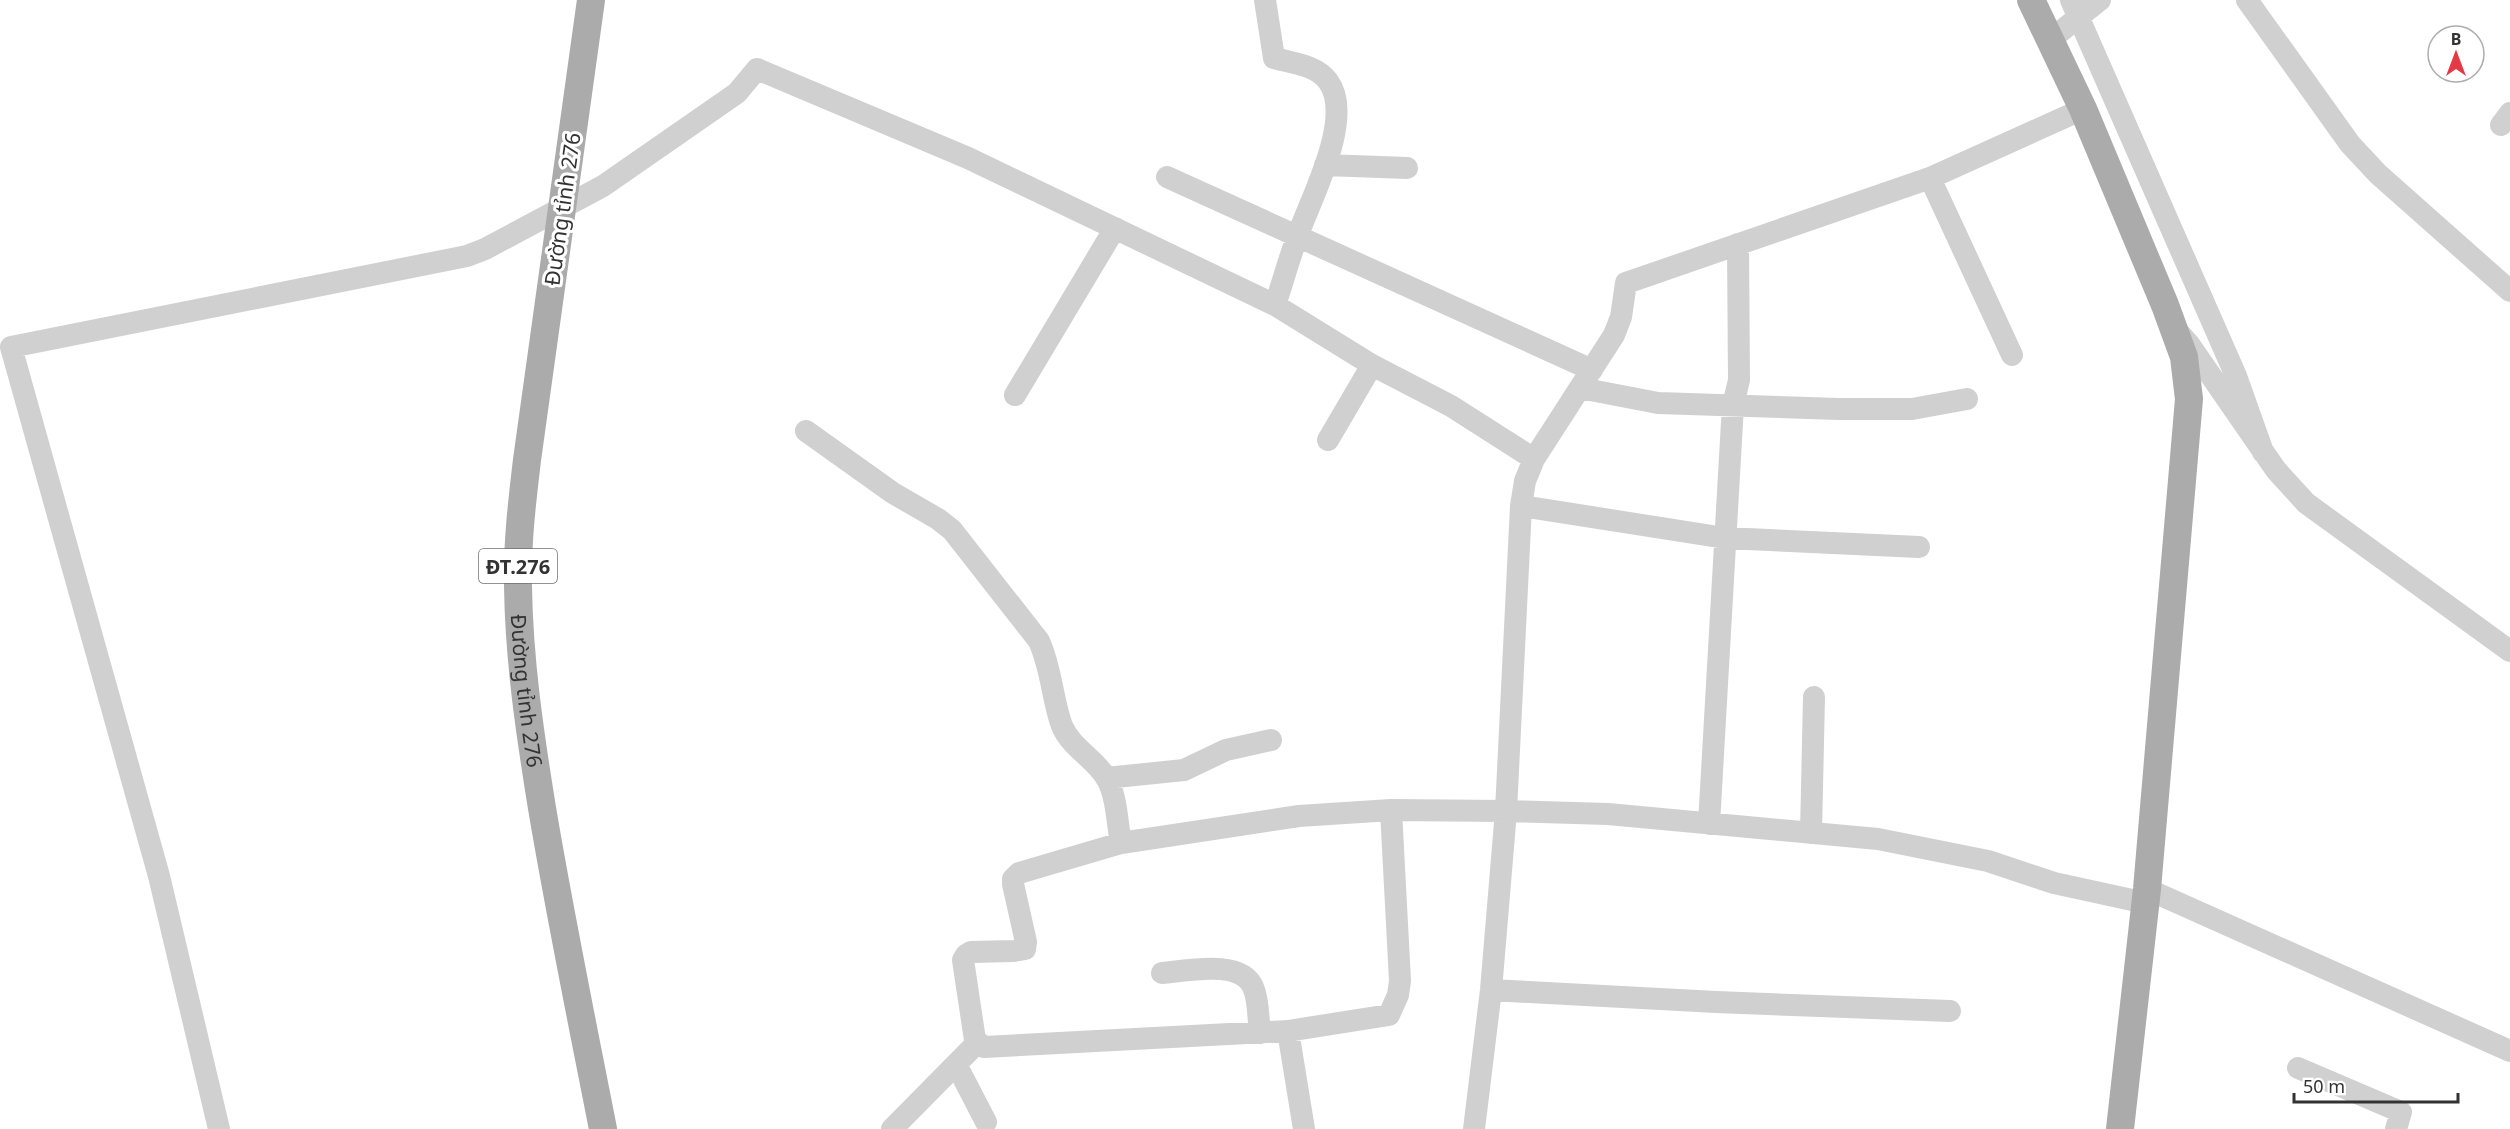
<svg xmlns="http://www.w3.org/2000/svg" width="2510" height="1129" viewBox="0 0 2510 1129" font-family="'Noto Sans',sans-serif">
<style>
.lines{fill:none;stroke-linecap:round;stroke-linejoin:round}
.minor{stroke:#d0d0d0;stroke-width:22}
.major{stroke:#ababab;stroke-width:28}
.labels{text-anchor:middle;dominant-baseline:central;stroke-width:6;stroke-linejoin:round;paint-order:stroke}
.shield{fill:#fff;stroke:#707070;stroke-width:1.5}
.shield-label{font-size:20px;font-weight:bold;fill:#333}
.street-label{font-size:21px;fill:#333;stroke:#fff}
</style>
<rect width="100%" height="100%" fill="#fff"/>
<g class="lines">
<path class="minor" d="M 1265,0 L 1274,58 C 1293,63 1316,65 1328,81 C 1355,117 1311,198 1298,235 C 1289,258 1283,282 1275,305
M 2071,0 L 2236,376 L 2263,452
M 2247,0 L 2350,144 L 2378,174 L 2510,291
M 2050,40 L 2100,0
M 2501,125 L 2510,113
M 1325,165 L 1407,168
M 1167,177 L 1592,370
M 1930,178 L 2012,355
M 2180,334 L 2189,344 L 2276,470 L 2306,503 L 2510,651
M 1580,388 L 1658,403 L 1839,409 L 1912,409 L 1967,399
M 1015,395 L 1115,228
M 806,431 L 893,493 L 938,519 L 952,530 L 1039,641 C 1052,670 1052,699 1062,726 C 1072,749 1096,759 1107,779 C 1117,797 1117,823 1121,843
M 1328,440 L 1372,365
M 1521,506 L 1725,538 L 1919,547
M 1106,778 L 1184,770 L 1226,750 L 1271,740
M 1391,810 L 1400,981 L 1398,995 L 1389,1015 L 1288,1031 L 984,1047 L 975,1040 L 963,960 L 966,955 L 971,952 L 1014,951 L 1025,949 L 1026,942 L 1013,884 L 1013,879 L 1019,873 L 1121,843 L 1299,816 L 1391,810 L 1506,811 L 1608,814 L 1878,839 L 1988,861 L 2054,883 L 2146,903
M 1709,824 L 1733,405 L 1739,380 L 1738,244
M 1811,833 L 1814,697
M 2147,889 L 2510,1051
M 1162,973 C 1187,971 1241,959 1253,987 C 1259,1000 1258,1019 1260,1033
M 1491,990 L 1716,1002 L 1950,1011
M 1288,1031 L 1304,1129
M 957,1066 L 986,1122
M 2298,1068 L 2401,1112 L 2396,1129
M 219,1129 L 159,876 L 11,347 L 467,256 L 485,249 L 603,186 L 737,93 L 757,69 L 968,158 L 1275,305 L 1372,365 L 1451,406 L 1534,459
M 892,1129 L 977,1043
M 1474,1129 L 1491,990 L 1506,811 L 1521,506 L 1525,481 L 1534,459 L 1614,335 L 1621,317 L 1626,283 L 1930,178 L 2083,109"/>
<g class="major">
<path id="s1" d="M 591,0 L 527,460 C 522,502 517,544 518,586 C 519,661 530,734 542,808 C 560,915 582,1022 603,1129"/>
<path d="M 2031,0 L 2083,109 L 2165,305 L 2184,357 L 2189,399 L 2147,889 L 2120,1129"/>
</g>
</g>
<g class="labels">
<rect class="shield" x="479" y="549" width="78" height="34" rx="4.5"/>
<g class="shield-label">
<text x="518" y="566">ĐT.276</text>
</g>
<g class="street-label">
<text transform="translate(562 209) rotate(-82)">Đường tỉnh 276</text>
<text stroke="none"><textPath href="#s1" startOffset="696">Đường tỉnh 276</textPath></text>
</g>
</g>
<g transform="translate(2456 54)"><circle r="28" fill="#ffffff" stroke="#adadad" stroke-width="1.5"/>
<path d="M0-4.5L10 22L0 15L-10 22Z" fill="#e63946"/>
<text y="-9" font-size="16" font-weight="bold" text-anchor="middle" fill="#333333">B</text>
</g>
<path d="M2294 1093v9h164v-9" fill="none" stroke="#333333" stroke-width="3"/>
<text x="2303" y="1093" font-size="18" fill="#333333" stroke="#ffffff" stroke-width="4.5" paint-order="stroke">50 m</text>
</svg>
